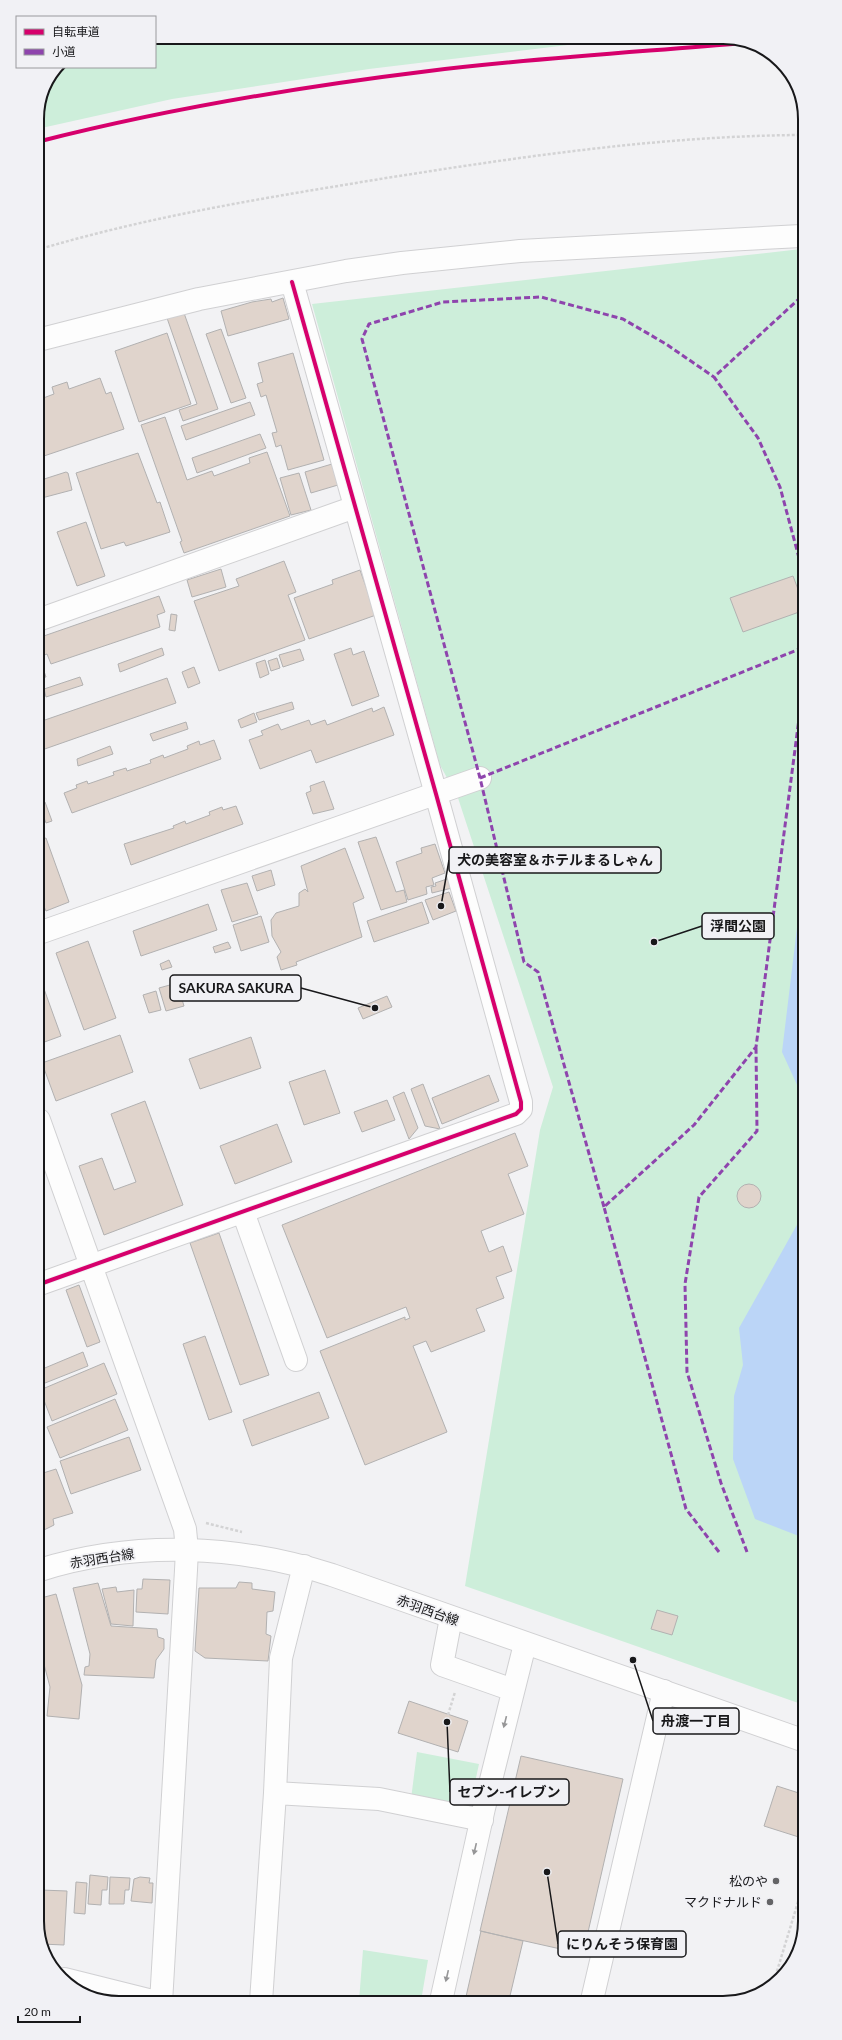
<svg xmlns="http://www.w3.org/2000/svg" width="842" height="2040" viewBox="0 0 842 2040" font-family="Lato,'Noto Sans JP',sans-serif">
<style>
.green{fill:#cdeeda}
.water{fill:#bbd5f7}
.building{fill:#e0d4cc;stroke:#b2b1b1}
.lines{fill:none;stroke-linecap:round;stroke-linejoin:round}
.minor-casing{stroke:#d0d0d2;stroke-width:24}
.major-casing{stroke:#d0d0d2;stroke-width:24}
.path{stroke:#d3d3d4;stroke-width:2.5;stroke-dasharray:3 2;stroke-linecap:butt}
.minor{stroke:#fdfdfd;stroke-width:22}
.major{stroke:#fdfdfd;stroke-width:22}
.quiet{stroke:#8e44ad;stroke-width:3;stroke-dasharray:6 3;stroke-linecap:butt}
.cycleway-casing{stroke:#f1f1f5;stroke-width:6}
.cycleway{stroke:#d6006c;stroke-width:4}
.oneway{fill:#969697}
.poi-dot{fill:#646466;stroke:#f1f1f5;stroke-width:1.5}
.labels{text-anchor:middle;dominant-baseline:central;stroke-width:3.5;stroke-linejoin:round;paint-order:stroke}
.street-label{font-size:13px;fill:#18181a;stroke:#f1f1f5}
.poi-label{font-size:13px;fill:#18181a;stroke:#f1f1f5;text-anchor:end}
.rim{fill:none;stroke:#18181a;stroke-width:2}
.leader{fill:none;stroke:#18181a;stroke-width:1.5}
.callout-dot{fill:#18181a;stroke:#f1f1f5;stroke-width:1.5}
.callout{fill:#f1f1f5;stroke:#18181a;stroke-width:1.5}
.callout-label{font-size:14px;text-anchor:middle;font-weight:bold;fill:#18181a}
</style>
<rect width="100%" height="100%" fill="#f2f2f4"/>
<path class="green" d="M 155,37 L 666,37 L 576,44 L 369,69 L 172,99 L 37,129 C 37,102 42,89 57,67 L 155,67 Z
M 801,249 L 804,1705 L 465,1586 L 540,1130 L 553,1087 L 458,798 L 440,765 L 312,304 Z
M 417,1752 L 479,1764 L 469,1810 L 411,1799 Z
M 363,1950 L 428,1960 L 421,2001 L 359,2001 Z"/>
<path class="water" d="M 803,878 L 803,1098 L 782,1052 Z
M 803,1214 L 804,1538 L 755,1519 L 733,1459 L 734,1396 L 743,1365 L 739,1328 Z"/>
<path class="building" d="M 283,298 L 289,319 L 228,336 L 221,311 L 252,302 L 271,299 L 272,302 Z
M 184,313 L 218,409 L 183,421 L 179,410 L 197,404 L 167,318 Z
M 221,329 L 246,398 L 231,403 L 206,334 Z
M 167,333 L 191,404 L 139,422 L 115,351 Z
M 293,353 L 324,460 L 288,470 L 281,445 L 276,447 L 272,433 L 277,432 L 266,395 L 261,397 L 257,384 L 263,382 L 258,363 Z
M 40,365 L 44,377 L 38,379 L 38,366 Z
M 100,378 L 106,394 L 111,392 L 124,429 L 38,458 L 38,400 L 54,394 L 52,387 L 67,382 L 69,389 Z
M 250,402 L 255,415 L 186,440 L 181,426 Z
M 165,417 L 187,480 L 212,471 L 214,476 L 250,463 L 249,458 L 267,452 L 290,516 L 184,553 L 180,542 L 182,541 L 141,425 Z
M 260,434 L 266,448 L 197,473 L 192,458 Z
M 138,453 L 157,503 L 160,502 L 170,532 L 126,546 L 124,542 L 101,549 L 76,473 Z
M 332,464 L 338,485 L 311,493 L 305,472 Z
M 66,472 L 68,473 L 72,490 L 38,499 L 38,481 Z
M 299,473 L 311,510 L 291,515 L 280,478 Z
M 86,522 L 105,576 L 77,586 L 57,532 Z
M 284,561 L 296,592 L 288,595 L 305,640 L 219,671 L 194,601 L 239,586 L 236,579 Z
M 221,569 L 226,587 L 192,597 L 187,580 Z
M 360,570 L 376,615 L 309,639 L 294,598 L 333,584 L 332,580 Z
M 793,576 L 802,600 L 802,611 L 743,632 L 730,598 Z
M 159,596 L 165,612 L 157,615 L 160,627 L 51,664 L 47,654 L 39,657 L 38,638 Z
M 171,614 L 177,615 L 175,631 L 169,630 Z
M 162,648 L 164,655 L 120,672 L 118,664 Z
M 351,648 L 353,655 L 364,651 L 379,696 L 352,706 L 334,654 Z
M 300,649 L 304,660 L 283,667 L 279,655 Z
M 277,658 L 280,668 L 271,671 L 268,661 Z
M 265,660 L 269,674 L 260,678 L 256,663 Z
M 41,662 L 46,677 L 40,678 L 38,663 Z
M 194,667 L 200,683 L 188,688 L 182,672 Z
M 80,677 L 83,685 L 46,697 L 44,689 Z
M 167,678 L 176,703 L 39,751 L 39,722 Z
M 292,702 L 294,709 L 259,720 L 256,713 Z
M 384,707 L 394,735 L 316,763 L 311,750 L 260,769 L 249,740 L 263,735 L 261,731 L 278,724 L 281,730 L 309,720 L 311,725 L 325,720 L 327,725 L 372,708 L 373,712 Z
M 254,713 L 257,722 L 241,728 L 238,720 Z
M 186,722 L 188,729 L 153,741 L 150,734 Z
M 214,740 L 221,759 L 72,813 L 64,793 L 77,788 L 76,785 L 87,781 L 88,784 L 114,775 L 113,772 L 126,768 L 127,771 L 151,763 L 150,760 L 163,755 L 164,758 L 188,749 L 187,746 L 199,741 L 200,745 Z
M 110,746 L 113,754 L 78,766 L 77,759 Z
M 324,781 L 334,809 L 313,814 L 306,793 L 311,791 L 310,786 Z
M 45,802 L 52,821 L 46,823 L 39,804 Z
M 236,806 L 243,824 L 131,865 L 124,844 L 174,828 L 173,826 L 185,821 L 186,824 L 210,815 L 209,812 L 222,807 L 223,810 Z
M 376,837 L 396,892 L 404,890 L 407,902 L 381,910 L 358,842 Z
M 46,838 L 69,902 L 46,911 L 39,896 L 39,840 Z
M 435,844 L 445,873 L 432,878 L 434,885 L 426,887 L 427,894 L 408,900 L 396,862 L 422,853 L 421,848 Z
M 345,848 L 364,898 L 353,903 L 362,937 L 296,962 L 297,965 L 281,970 L 277,957 L 281,952 L 272,936 L 271,920 L 276,913 L 299,906 L 299,893 L 305,889 L 308,892 L 301,866 Z
M 271,870 L 275,885 L 257,891 L 252,876 Z
M 450,878 L 452,888 L 432,893 L 431,887 L 436,886 L 435,883 Z
M 247,883 L 258,914 L 232,922 L 221,890 Z
M 449,892 L 456,911 L 433,920 L 425,900 Z
M 422,902 L 429,923 L 374,942 L 367,921 Z
M 208,904 L 217,930 L 141,956 L 133,931 Z
M 261,916 L 269,942 L 241,951 L 233,925 Z
M 88,941 L 116,1018 L 84,1030 L 56,953 Z
M 228,942 L 231,948 L 215,953 L 213,947 Z
M 169,960 L 172,967 L 162,970 L 160,964 Z
M 39,975 L 61,1036 L 39,1044 Z
M 177,983 L 184,1006 L 166,1011 L 159,988 Z
M 156,991 L 161,1010 L 149,1013 L 143,995 Z
M 387,996 L 392,1007 L 363,1019 L 358,1008 Z
M 120,1035 L 133,1072 L 56,1101 L 42,1063 Z
M 251,1037 L 261,1068 L 200,1089 L 189,1059 Z
M 325,1070 L 340,1113 L 304,1125 L 289,1082 Z
M 489,1075 L 499,1101 L 442,1124 L 432,1098 Z
M 423,1084 L 440,1129 L 425,1126 L 411,1089 Z
M 404,1092 L 418,1128 L 409,1139 L 393,1097 Z
M 387,1100 L 395,1120 L 362,1132 L 354,1112 Z
M 145,1101 L 183,1205 L 104,1235 L 79,1166 L 102,1158 L 114,1190 L 136,1182 L 111,1114 Z
M 277,1124 L 292,1162 L 235,1184 L 220,1146 Z
M 515,1133 L 528,1166 L 508,1174 L 524,1214 L 481,1231 L 489,1252 L 503,1246 L 512,1271 L 496,1277 L 504,1298 L 476,1309 L 485,1331 L 431,1352 L 426,1341 L 413,1346 L 447,1432 L 365,1465 L 320,1351 L 405,1317 L 405,1320 L 410,1318 L 406,1307 L 327,1338 L 282,1225 Z
M737 1196a12 12 0 1 1 24 0a12 12 0 1 1-24 0Z
M 219,1233 L 269,1375 L 240,1385 L 190,1243 Z
M 79,1285 L 100,1342 L 87,1347 L 66,1290 Z
M 205,1336 L 232,1412 L 209,1420 L 183,1344 Z
M 83,1352 L 88,1366 L 40,1385 L 40,1370 Z
M 104,1363 L 117,1394 L 52,1421 L 40,1390 Z
M 319,1392 L 329,1418 L 252,1446 L 243,1420 Z
M 115,1399 L 128,1430 L 60,1458 L 47,1427 Z
M 129,1437 L 141,1470 L 71,1494 L 60,1461 Z
M 56,1469 L 73,1513 L 53,1519 L 54,1525 L 40,1532 L 40,1474 Z
M 143,1579 L 170,1580 L 168,1614 L 136,1612 L 137,1589 L 142,1589 Z
M 239,1582 L 252,1583 L 252,1589 L 275,1592 L 273,1611 L 267,1612 L 266,1634 L 271,1636 L 268,1661 L 205,1658 L 195,1651 L 199,1588 L 236,1588 Z
M 98,1583 L 111,1626 L 157,1629 L 158,1637 L 164,1639 L 164,1649 L 156,1660 L 154,1678 L 84,1675 L 85,1667 L 89,1666 L 90,1654 L 73,1588 Z
M 116,1587 L 117,1592 L 134,1590 L 133,1626 L 111,1624 L 102,1589 Z
M 56,1594 L 82,1685 L 79,1719 L 47,1716 L 50,1687 L 41,1653 L 41,1598 Z
M 657,1610 L 678,1616 L 672,1635 L 651,1629 Z
M 409,1701 L 468,1721 L 458,1752 L 398,1733 Z
M 521,1756 L 623,1779 L 583,1954 L 480,1931 Z
M 777,1786 L 805,1795 L 805,1839 L 764,1826 Z
M 90,1875 L 108,1877 L 107,1890 L 102,1890 L 101,1905 L 88,1904 Z
M 110,1877 L 130,1878 L 129,1890 L 125,1890 L 124,1904 L 109,1904 Z
M 140,1877 L 150,1878 L 149,1883 L 153,1883 L 152,1903 L 131,1901 L 134,1879 Z
M 76,1882 L 87,1883 L 85,1914 L 74,1913 Z
M 41,1890 L 67,1891 L 64,1945 L 41,1944 Z
M 481,1931 L 523,1941 L 509,2000 L 465,2001 Z"/>
<g class="lines">
<g class="minor-casing">
<path id="minor" d="M 38,340 L 199,299 L 346,271 L 402,263 L 520,251 L 801,236
M 38,620 L 355,507
M 39,933 L 480,778
M 39,1120 L 185,1529 L 187,1550 L 186,1570 L 161,2003
M 243,1212 L 296,1360
M 40,1284 L 516,1114 L 521,1109 L 521,1102 L 436,794 L 292,282
M 451,1618 L 442,1665 L 513,1690
M 275,1793 L 379,1799 L 482,1820
M 64,1979 L 160,2003
M 592,2000 L 664,1691
M 441,2001 L 484,1808 L 525,1644
M 261,2002 L 275,1793 L 281,1658 L 304,1566"/>
</g>
<g class="major-casing">
<path id="major" d="M 40,1570 C 135,1540 239,1545 332,1575 L 805,1741"/>
</g>
<path class="path" d="M 37,142 C 166,109 298,87 429,71 C 534,58 639,52 744,43
M 37,250 C 150,216 265,198 380,179 C 519,157 660,136 801,135
M 206,1523 L 242,1532
M 448,1715 L 455,1692
M 774,1981 L 805,1879"/>
<use href="#minor" class="minor"/>
<use href="#major" class="major"/>
<path class="quiet" d="M 801,297 L 714,377 L 758,438 L 780,487 L 802,569
M 480,778 L 802,648
M 604,1207 L 538,972 L 524,962 L 480,778 L 362,339 L 369,324 L 443,302 L 541,297 L 623,319 L 666,344 L 714,377
M 719,1552 L 686,1509 L 604,1207 L 694,1125 L 756,1047 L 802,696
M 747,1552 L 721,1483 L 687,1372 L 685,1284 L 699,1197 L 757,1131 L 756,1047"/>
<g class="cycleway-casing">
<path id="cycleway" d="M 37,142 C 166,109 298,87 429,71 C 534,58 639,52 744,43
M 40,1284 L 516,1114 L 521,1109 L 521,1102 L 436,794 L 292,282"/>
</g>
<use href="#cycleway" class="cycleway"/>
</g>
<defs><path id="oneway-solid" d="M-6-.8H1V-3.2L6.5 0L1 3.2V.8H-6Z"/></defs>
<g class="oneway">
<use href="#oneway-solid" transform="translate(505 1722) rotate(104)"/>
<use href="#oneway-solid" transform="translate(475 1849) rotate(103)"/>
<use href="#oneway-solid" transform="translate(447 1976) rotate(103)"/>
</g>
<g class="poi-dot">
<circle cx="776" cy="1881" r="4"/>
<circle cx="770" cy="1902" r="4"/>
</g>
<g class="labels">
<g class="street-label">
<text transform="translate(102 1558) rotate(-9)">赤羽西台線</text>
<text transform="translate(428 1610) rotate(20)">赤羽西台線</text>
</g>
<g class="poi-label">
<text x="768" y="1881">松のや</text>
<text x="762" y="1902">マクドナルド</text>
</g>
</g>
<path d="M0 0H842V2040H0ZM119 44H723A75 75 0 0 1 798 119V1921A75 75 0 0 1 723 1996H119A75 75 0 0 1 44 1921V119A75 75 0 0 1 119 44Z" fill="#f1f1f5" fill-rule="evenodd"/>
<path class="rim" d="M119 44H723A75 75 0 0 1 798 119V1921A75 75 0 0 1 723 1996H119A75 75 0 0 1 44 1921V119A75 75 0 0 1 119 44Z"/>
<path class="leader" d="M441 906L449 860M654 942L702 926M375 1008L301 988M633 1660L653 1721M447 1722L450 1792M547 1872L558 1944"/>
<g class="callout-dot">
<circle cx="441" cy="906" r="4"/>
<circle cx="654" cy="942" r="4"/>
<circle cx="375" cy="1008" r="4"/>
<circle cx="633" cy="1660" r="4"/>
<circle cx="447" cy="1722" r="4"/>
<circle cx="547" cy="1872" r="4"/>
</g>
<g class="callout">
<rect x="449" y="847" width="212" height="26" rx="4"/>
<rect x="702" y="913" width="72" height="26" rx="4"/>
<rect x="170" y="975" width="131" height="26" rx="4"/>
<rect x="653" y="1708" width="86" height="26" rx="4"/>
<rect x="450" y="1779" width="119" height="26" rx="4"/>
<rect x="558" y="1931" width="128" height="26" rx="4"/>
</g>
<g class="callout-label">
<text x="555" y="865">犬の美容室＆ホテルまるしゃん</text>
<text x="738" y="931">浮間公園</text>
<text x="236" y="993">SAKURA SAKURA</text>
<text x="696" y="1726">舟渡一丁目</text>
<text x="509" y="1797">セブン-イレブン</text>
<text x="622" y="1949">にりんそう保育園</text>
</g>
<rect x="16" y="16" width="140" height="52" fill="#f1f1f5" stroke="#9a9a9d"/>
<rect x="24" y="29" width="20" height="6" fill="#d6006c" stroke="#9a9a9d"/>
<text x="52" y="36" font-size="12" fill="#18181a">自転車道</text>
<rect x="24" y="49" width="20" height="6" fill="#8e44ad" stroke="#9a9a9d"/>
<text x="52" y="56" font-size="12" fill="#18181a">小道</text>
<path d="M18 2016v6h62v-6" fill="none" stroke="#18181a" stroke-width="2"/>
<text x="24" y="2016" font-size="12" fill="#18181a" stroke="#f1f1f5" stroke-width="3" paint-order="stroke">20 m</text>
</svg>
